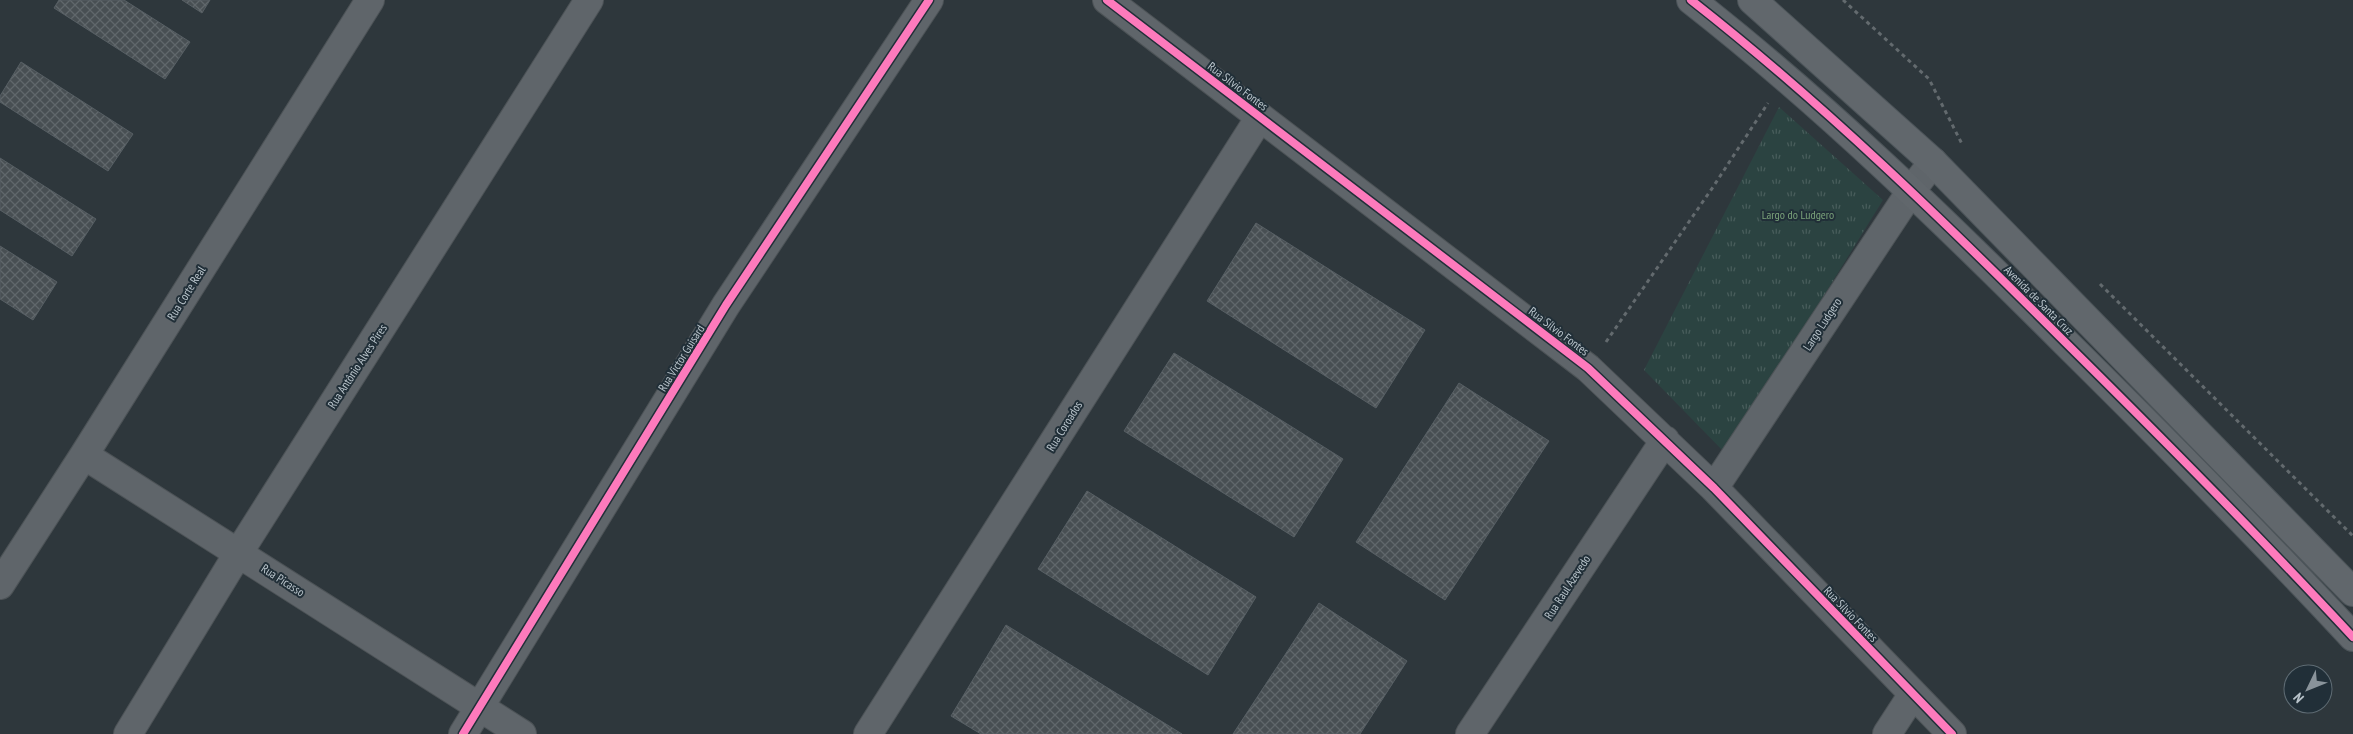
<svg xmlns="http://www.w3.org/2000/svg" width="2353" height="734" viewBox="0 0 2353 734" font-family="'PT Sans Narrow',sans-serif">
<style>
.park{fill:url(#park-tufts)}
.building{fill:url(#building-cross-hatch);stroke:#575f64}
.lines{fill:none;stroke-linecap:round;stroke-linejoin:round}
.minor-casing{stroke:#4d5357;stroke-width:30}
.primary-casing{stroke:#4c5459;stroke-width:30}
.path{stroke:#636a6e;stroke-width:3;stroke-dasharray:4 4;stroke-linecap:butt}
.minor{stroke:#5f656a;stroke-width:28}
.primary{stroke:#61676c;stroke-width:28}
.cycleway-casing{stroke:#212f38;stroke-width:11}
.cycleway{stroke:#fd7abc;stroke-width:8}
.labels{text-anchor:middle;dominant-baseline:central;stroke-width:4;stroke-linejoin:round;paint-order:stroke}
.street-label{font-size:12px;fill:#bac5cc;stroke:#212f38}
.park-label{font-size:12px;fill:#79a179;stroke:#212f38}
</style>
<defs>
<pattern id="park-tufts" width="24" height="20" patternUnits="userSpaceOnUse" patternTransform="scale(1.25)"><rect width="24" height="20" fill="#2b4341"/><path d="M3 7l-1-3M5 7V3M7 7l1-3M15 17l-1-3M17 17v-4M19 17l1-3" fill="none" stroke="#485d5b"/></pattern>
<pattern id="building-cross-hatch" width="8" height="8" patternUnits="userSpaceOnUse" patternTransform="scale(1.25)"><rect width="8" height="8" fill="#484f53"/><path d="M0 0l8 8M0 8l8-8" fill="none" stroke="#60676b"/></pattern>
</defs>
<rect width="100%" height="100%" fill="#2e373c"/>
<path class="park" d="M 1779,107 L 1883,200 L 1726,454 L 1644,370 Z"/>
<path class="building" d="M 59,0 L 124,0 L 190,42 L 165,79 L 54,8 Z
M 182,0 L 210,0 L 202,13 Z
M 21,62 L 133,134 L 108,171 L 0,102 L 0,96 Z
M 0,158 L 96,219 L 72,256 L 0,210 Z
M 1256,223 L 1425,330 L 1376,408 L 1207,301 Z
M 0,246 L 57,282 L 33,320 L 0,299 Z
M 1174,353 L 1343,459 L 1294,537 L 1124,431 Z
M 1459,383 L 1549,441 L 1445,600 L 1356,542 Z
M 1087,491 L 1256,597 L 1208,675 L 1038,569 Z
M 1319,603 L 1407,661 L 1360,734 L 1233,734 Z
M 1006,625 L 1182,734 L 981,734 L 951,716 Z"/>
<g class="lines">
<g class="minor-casing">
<path id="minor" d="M 1107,0 L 1588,368 L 1714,488 L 1952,734
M 84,455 L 522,734
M 1714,488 L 1911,191 L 1933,162
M 0,585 L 84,455 L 370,0
M 128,734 L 239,552 L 589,0
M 463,734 L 726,305 L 929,0
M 868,734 L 1260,117
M 1470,734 L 1665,440
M 1887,734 L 1913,694"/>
</g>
<g class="primary-casing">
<path id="primary" d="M 1691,0 C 1824,104 1946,223 2066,343 C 2163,439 2260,537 2353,637
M 1752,0 L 1933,162 L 2353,592"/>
</g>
<path class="path" d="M 1843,0 L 1929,79 L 1962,144
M 2100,284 L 2353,536
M 1606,342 L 1713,187 L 1768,103"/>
<use href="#minor" class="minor"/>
<use href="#primary" class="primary"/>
<g class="cycleway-casing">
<path id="cycleway" d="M 1107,0 L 1588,368 L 1714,488 L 1952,734
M 1691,0 C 1824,104 1946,223 2066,343 C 2163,439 2260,537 2353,637
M 463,734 L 726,305 L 929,0"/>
</g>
<use href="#cycleway" class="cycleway"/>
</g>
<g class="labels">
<g class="street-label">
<text transform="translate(1238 86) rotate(37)">Rua Sílvio Fontes</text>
<text transform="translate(186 293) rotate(-58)">Rua Corte Real</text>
<text transform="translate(2039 300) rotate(45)">Avenida de Santa Cruz</text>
<text transform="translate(1822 324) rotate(-57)">Largo Ludgero</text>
<text transform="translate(1559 331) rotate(37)">Rua Sílvio Fontes</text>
<text transform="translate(681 358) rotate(-58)">Rua Victor Guisard</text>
<text transform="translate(357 366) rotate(-57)">Rua Antônio Alves Pires</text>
<text transform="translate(1064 426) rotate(-58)">Rua Coroados</text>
<text transform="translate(283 580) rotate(33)">Rua Picasso</text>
<text transform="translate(1567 587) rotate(-57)">Rua Raul Azevedo</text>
<text transform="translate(1851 614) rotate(46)">Rua Sílvio Fontes</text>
</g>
<g class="park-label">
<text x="1798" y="214">Largo do Ludgero</text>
</g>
</g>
<g transform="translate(2308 689) rotate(227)"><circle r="24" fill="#212f38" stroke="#5e6b73"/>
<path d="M0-4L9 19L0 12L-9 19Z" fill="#89939a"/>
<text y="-8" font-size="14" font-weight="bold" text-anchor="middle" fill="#bac5cc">N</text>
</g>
</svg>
